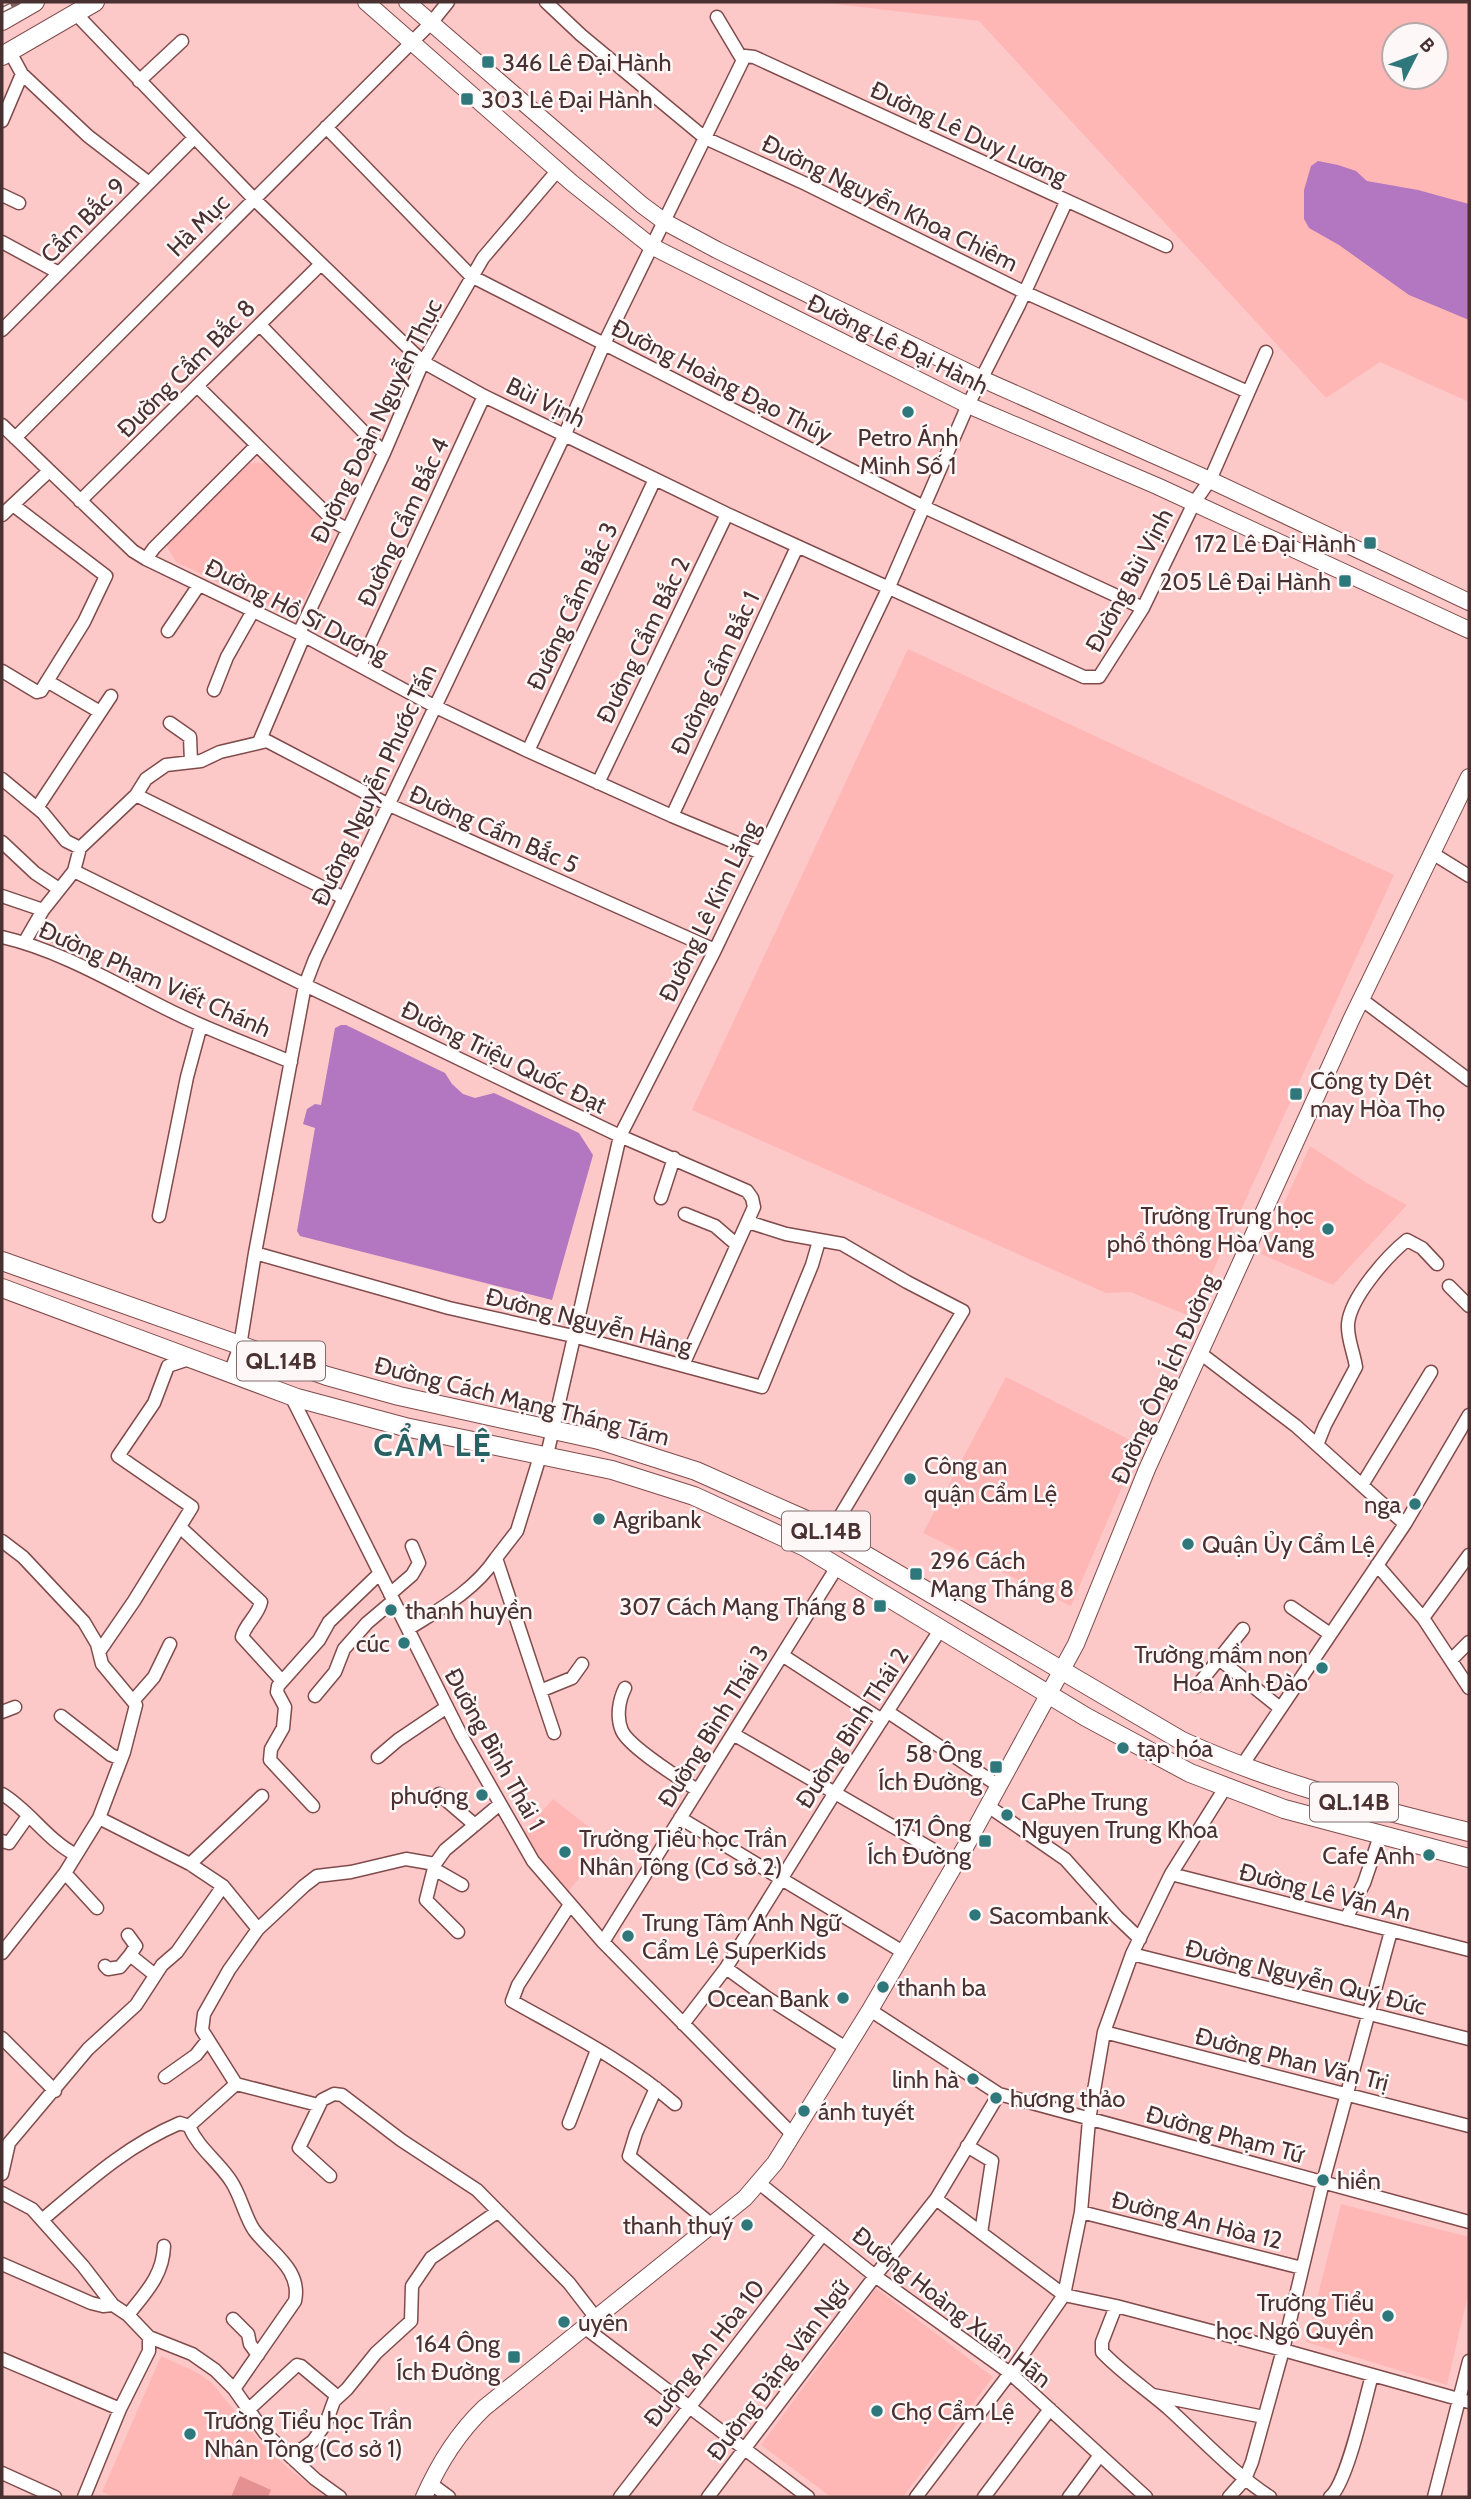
<svg xmlns="http://www.w3.org/2000/svg" width="1471" height="2499" viewBox="0 0 1471 2499" font-family="Cabin,sans-serif">
<style>
.built{fill:#ffb7b6;fill-rule:evenodd}
.green{fill:#e59191}
.water{fill:#b277c0}
.lines{fill:none;stroke-linecap:round;stroke-linejoin:round}
.minor-casing{stroke:#814b4b;stroke-width:15}
.major-casing{stroke:#814b4b;stroke-width:18}
.highway-casing{stroke:#814b4b;stroke-width:20}
.minor{stroke:#fff;stroke-width:12}
.major{stroke:#fff;stroke-width:16}
.highway{stroke:#fff;stroke-width:18}
.rail-casing{stroke:#81605f;stroke-width:6}
.rail{stroke:#fef7f7;stroke-width:3.5;stroke-dasharray:10;stroke-linecap:butt}
.poi-dot{fill:#2e787c;stroke:#fef7f7;stroke-width:2.5}
.labels{text-anchor:middle;dominant-baseline:central;stroke-width:5;stroke-linejoin:round;paint-order:stroke}
.shield{fill:#fef7f7;stroke:#806c6c;stroke-width:2}
.shield-label{font-size:23px;font-weight:bold;fill:#4a3131}
.poi-label{font-size:24px;fill:#4a3131;stroke:#fef7f7;text-anchor:start}
.street-label{font-size:24px;fill:#4a3131;stroke:#fef7f7}
.district-label{font-size:32px;font-weight:bold;letter-spacing:2px;fill:#276164;stroke:#fef7f7}
</style>
<rect width="100%" height="100%" fill="#fcc9c8"/>
<path class="built" d="M 818,2 L 1469,2 L 1469,402 L 1380,362 L 1326,398 L 979,21 ZM 1394,35 L 1436,35 L 1436,77 L 1394,77 Z
M 250,463 L 267,463 L 331,528 L 333,541 L 297,614 L 289,616 L 176,562 L 166,545 Z
M 908,649 L 1394,875 L 1192,1317 L 1130,1292 L 1106,1293 L 692,1110 Z
M 1310,1146 L 1367,1183 L 1407,1205 L 1333,1285 L 1261,1254 Z
M 1006,1377 L 1140,1445 L 1071,1606 L 923,1533 Z
M 553,1799 L 608,1842 L 568,1892 L 556,1884 L 520,1836 Z
M 1341,2204 L 1469,2237 L 1469,2291 L 1447,2385 L 1306,2342 Z
M 876,2288 L 993,2377 L 903,2497 L 831,2497 L 761,2445 Z
M 161,2356 L 198,2373 L 212,2383 L 261,2443 L 288,2468 L 322,2494 L 321,2497 L 113,2497 L 102,2492 Z"/>
<path class="green" d="M 240,2476 L 271,2490 L 268,2497 L 231,2497 Z"/>
<path class="water" d="M 1318,161 L 1338,165 L 1356,171 L 1367,181 L 1418,190 L 1469,204 L 1469,320 L 1409,295 L 1339,245 L 1309,228 L 1304,219 L 1304,190 L 1311,166 Z
M 341,1025 L 346,1025 L 445,1073 L 452,1084 L 463,1094 L 475,1098 L 494,1093 L 579,1133 L 593,1155 L 552,1300 L 300,1236 L 297,1231 L 315,1128 L 303,1124 L 307,1109 L 315,1104 L 321,1105 L 335,1028 Z"/>
<g class="lines">
<g class="minor-casing">
<path id="minor" d="M 546,2 L 581,35 L 705,138 L 806,184 L 1024,292 L 1248,392
M 76,14 L 254,199 L 423,362 L 484,396 L 727,514 L 1084,677 L 1099,677 L 1143,608 L 1194,503 L 1210,480 L 1266,352
M 717,17 L 742,59
M 10,52 L 22,74 L 88,136 L 149,183
M 139,81 L 182,41
M 2,121 L 22,74
M 326,127 L 471,276 L 924,507 L 1143,608
M 2,195 L 19,203
M 2,242 L 59,273
M 260,325 L 384,453
M 2,330 L 193,139
M 197,386 L 336,523 L 347,529
M 2,425 L 133,551 L 146,559 L 299,633 L 434,706 L 528,751 L 672,816 L 761,853
M 15,438 L 431,23 L 448,2
M 80,501 L 321,264
M 2,515 L 49,471
M 146,559 L 154,548 L 257,445
M 168,631 L 199,585
M 299,633 L 384,453 L 423,362 L 483,258 L 558,170
M 360,666 L 484,396
M 2,671 L 37,692 L 41,691 L 84,622 L 106,576 L 13,505
M 47,681 L 100,712
M 214,690 L 227,657 L 253,611
M 170,723 L 190,737 L 191,762
M 259,742 L 304,636
M 528,751 L 655,479
M 2,779 L 43,813 L 66,841 L 80,848
M 598,783 L 727,514
M 136,795 L 344,898
M 37,808 L 111,696
M 672,816 L 797,547
M 2,842 L 35,873 L 59,889
M 1432,853 L 1469,876
M 74,871 L 305,985 L 620,1136 L 747,1191 L 752,1198 L 754,1207 L 683,1365
M 2,896 L 43,910
M 2,937 C 63,951 121,987 177,1014 C 214,1032 253,1046 291,1062
M 24,943 L 43,910 L 74,871 L 80,848 L 136,795 L 146,779 L 166,765 L 201,761 L 220,752 L 267,741 L 387,804 L 715,950
M 1361,999 L 1469,1080
M 661,1198 L 674,1158
M 685,1214 L 715,1226 L 737,1245
M 159,1216 L 187,1077 L 201,1025
M 748,1222 L 786,1234 L 842,1244 L 907,1282 L 963,1311 L 830,1533
M 255,1253 L 449,1308 L 573,1336 L 762,1387 L 812,1265 L 819,1241
M 1449,1286 L 1469,1306
M 1200,1353 L 1296,1426 L 1405,1524
M 230,1373 L 240,1346 L 255,1253 L 305,985 L 315,959 L 565,434 L 604,344 L 745,56 L 754,57 L 1166,246
M 291,1396 L 461,1735 L 533,1861 L 603,1942 L 792,2134
M 1317,1445 L 1325,1425 L 1356,1367 C 1354,1353 1347,1338 1348,1324 C 1350,1298 1387,1256 1407,1240 L 1422,1248 L 1437,1264
M 541,1453 L 517,1531 L 496,1558 L 554,1733
M 547,1455 L 620,1136 L 715,950 L 888,589 L 968,405 L 1019,305 L 1066,202
M 1362,1485 L 1431,1372
M 180,1527 L 261,1602 C 258,1616 245,1624 242,1637 L 282,1681
M 2,1541 L 23,1557 L 84,1622 L 97,1644 L 102,1664 L 136,1705 L 124,1752 L 99,1818 L 65,1873 L 2,1953
M 1377,1565 L 1423,1618 L 1469,1688
M 390,1594 L 412,1575 L 419,1563 L 412,1546
M 1291,1607 L 1330,1634
M 1423,1618 L 1469,1555
M 408,1629 C 440,1609 474,1591 496,1558
M 1243,1629 L 1219,1659 L 1280,1708
M 99,1652 L 134,1601 L 192,1507 L 118,1456 L 154,1403 L 168,1366 L 189,1359
M 782,1655 L 882,1720
M 1451,1660 L 1469,1642
M 1197,1686 L 1219,1659
M 625,1688 C 619,1700 616,1717 622,1731 C 630,1748 681,1779 697,1790
M 540,1691 L 572,1678 L 582,1664
M 315,1696 L 335,1672 L 344,1649 L 367,1623 L 393,1601
M 133,1701 L 154,1677 L 170,1644
M 2,1712 L 15,1707
M 888,1712 L 999,1786
M 61,1716 L 111,1755 L 121,1759
M 733,1734 L 956,1863
M 378,1757 L 398,1740 L 447,1707
M 1241,1767 L 1405,1524 L 1469,1415
M 2,1794 C 30,1811 47,1840 76,1855
M 439,1794 L 475,1825
M 313,1806 L 270,1760 L 271,1749 L 283,1728 L 285,1707 L 277,1692 L 278,1686 L 319,1640 L 329,1622 L 379,1574
M 988,1806 L 1065,1859 L 1117,1917 L 1140,1939
M 99,1818 L 190,1864 L 223,1886 L 258,1929
M 680,1818 L 903,1952
M 2,1841 L 9,1843 L 28,1816
M 190,1864 L 262,1796
M 435,1864 L 426,1900 L 458,1932
M 434,1869 L 462,1885
M 65,1873 L 97,1908
M 1171,1874 L 1469,1950
M 569,1906 L 518,1985 L 512,2001 C 567,2032 627,2062 675,2104
M 1346,1919 L 1364,1883 L 1380,1836
M 128,1935 L 136,1946 L 130,1955 L 155,1975
M 603,1942 L 837,1567
M 1132,1954 L 1469,2039
M 105,1966 L 108,1969 L 120,1967 L 130,1955
M 726,1968 L 766,1997 L 846,2048
M 870,2010 L 999,2094 L 1469,2222
M 683,2024 L 726,1968 L 834,1794 L 940,1630
M 1104,2032 L 1469,2126
M 2,2038 L 55,2091
M 165,2077 L 196,2055 L 207,2041
M 236,2084 L 202,2030 L 204,2014 L 229,1970 L 258,1929 L 304,1886 L 317,1876 L 351,1872 L 406,1859 L 435,1864 L 445,1850 L 500,1804
M 236,2084 L 318,2105
M 656,2088 L 636,2133 L 629,2156 L 712,2225
M 569,2123 L 597,2050
M 189,2126 C 198,2148 218,2161 231,2181 C 241,2196 245,2217 254,2230 C 270,2252 302,2269 295,2301 L 234,2389
M 189,2126 L 236,2084
M 967,2146 L 992,2161 L 981,2233
M 2,2174 L 9,2143 L 88,2049 L 136,2005 L 162,1965 L 177,1952 L 223,1886
M 330,2176 L 299,2148 L 322,2100 L 334,2094 L 342,2095 L 401,2140 L 477,2190 L 569,2283 L 596,2318
M 759,2183 L 875,2276 L 1010,2373 L 1146,2497
M 2,2193 L 32,2209 L 83,2266 L 113,2305 L 128,2315 L 149,2337 L 192,2354 L 215,2370 L 234,2389 L 265,2433 L 315,2479 L 340,2497
M 936,2199 L 1064,2295 L 1116,2306 L 1283,2350 L 1469,2402
M 1081,2212 L 1302,2268
M 42,2220 C 87,2182 126,2146 180,2123 L 189,2126
M 2,2264 L 91,2303 L 103,2306 L 113,2305
M 1116,2306 L 1102,2342 L 1102,2352 C 1122,2373 1146,2389 1168,2408 C 1201,2438 1233,2473 1270,2497
M 128,2315 C 145,2293 163,2276 164,2246
M 233,2319 L 248,2334 L 250,2344 L 258,2355
M 584,2327 L 808,2497
M 2,2359 L 120,2409
M 1153,2395 L 1264,2417
M 248,2410 L 297,2365 L 301,2366 L 338,2397
M 291,2457 L 313,2441 L 326,2423 L 334,2401 L 347,2389 L 376,2353 L 411,2321 L 412,2286 L 431,2258 L 497,2212
M 2,2473 L 55,2497
M 430,2483 L 449,2497
M 84,2497 L 120,2409 L 149,2351 L 149,2337
M 620,2497 L 823,2234
M 708,2497 L 875,2276 L 936,2199 L 999,2094
M 916,2497 L 1010,2373 L 1064,2295 L 1081,2212 L 1089,2120 L 1104,2032 L 1132,1954 L 1171,1874 L 1225,1788
M 984,2497 L 1050,2409
M 1069,2497 L 1100,2455
M 1229,2497 L 1245,2479 L 1252,2462 L 1283,2350 L 1323,2182 L 1391,1931
M 1330,2497 C 1347,2484 1365,2400 1372,2375
M 1434,2497 L 1469,2361"/>
</g>
<g class="major-casing">
<path id="major" d="M 366,2 L 572,183 L 651,246 L 968,405 L 1157,486 L 1469,630
M 407,2 L 642,205 L 665,222 L 717,250 L 982,379 L 1210,480 L 1469,602
M 424,2497 C 439,2463 457,2434 484,2408 L 745,2198 L 775,2163 L 870,2010 L 967,1844 L 1076,1644 L 1147,1469 L 1351,1020 L 1469,777"/>
</g>
<g class="highway-casing">
<path id="highway" d="M 2,21 L 35,2
M 2,56 L 95,2
M 2,1261 L 327,1376 L 399,1396 L 599,1440 L 696,1471 L 804,1519 L 1182,1741 C 1274,1783 1371,1808 1469,1832
M 2,1288 L 297,1398 L 405,1427 L 612,1470 L 694,1496 L 805,1547 L 1086,1717 L 1190,1773 L 1284,1809 L 1469,1858"/>
</g>
<use href="#minor" class="minor"/>
<use href="#major" class="major"/>
<use href="#highway" class="highway"/>
<g class="rail-casing">
<path id="rail" d="M 2,10 L 18,2"/>
</g>
<use href="#rail" class="rail"/>
</g>
<g class="poi-dot">
<rect x="481" y="55" width="14" height="14" rx="3.5"/>
<rect x="460" y="92" width="14" height="14" rx="3.5"/>
<circle cx="908" cy="412" r="7"/>
<rect x="1363" y="536" width="14" height="14" rx="3.5"/>
<rect x="1338" y="574" width="14" height="14" rx="3.5"/>
<rect x="1289" y="1087" width="14" height="14" rx="3.5"/>
<circle cx="1328" cy="1229" r="7"/>
<circle cx="910" cy="1479" r="7"/>
<circle cx="1415" cy="1504" r="7"/>
<circle cx="599" cy="1519" r="7"/>
<circle cx="1188" cy="1544" r="7"/>
<rect x="909" y="1567" width="14" height="14" rx="3.5"/>
<rect x="873" y="1599" width="14" height="14" rx="3.5"/>
<circle cx="391" cy="1610" r="7"/>
<circle cx="404" cy="1643" r="7"/>
<circle cx="1322" cy="1668" r="7"/>
<circle cx="1123" cy="1748" r="7"/>
<rect x="989" y="1760" width="14" height="14" rx="3.5"/>
<circle cx="482" cy="1795" r="7"/>
<circle cx="1007" cy="1815" r="7"/>
<rect x="978" y="1834" width="14" height="14" rx="3.5"/>
<circle cx="565" cy="1852" r="7"/>
<circle cx="1429" cy="1855" r="7"/>
<circle cx="975" cy="1915" r="7"/>
<circle cx="628" cy="1936" r="7"/>
<circle cx="883" cy="1987" r="7"/>
<circle cx="843" cy="1998" r="7"/>
<circle cx="973" cy="2079" r="7"/>
<circle cx="996" cy="2098" r="7"/>
<circle cx="804" cy="2111" r="7"/>
<circle cx="1323" cy="2180" r="7"/>
<circle cx="747" cy="2225" r="7"/>
<circle cx="1388" cy="2316" r="7"/>
<circle cx="564" cy="2322" r="7"/>
<rect x="507" y="2350" width="14" height="14" rx="3.5"/>
<circle cx="877" cy="2411" r="7"/>
<circle cx="190" cy="2434" r="7"/>
</g>
<g class="labels">
<g class="shield">
<rect x="237" y="1341.5" width="88" height="39" rx="5"/>
<rect x="782" y="1511.5" width="88" height="39" rx="5"/>
<rect x="1310" y="1782.5" width="88" height="39" rx="5"/>
</g>
<g class="shield-label">
<text x="281" y="1361">QL.14B</text>
<text x="826" y="1531">QL.14B</text>
<text x="1354" y="1802">QL.14B</text>
</g>
<g class="poi-label">
<text x="502" y="62">346 Lê Đại Hành</text>
<text x="481" y="99">303 Lê Đại Hành</text>
<text x="908" y="437" text-anchor="middle">Petro Ánh<tspan x="908" dy="28">Minh Số 1</tspan></text>
<text x="1356" y="543" text-anchor="end">172 Lê Đại Hành</text>
<text x="1331" y="581" text-anchor="end">205 Lê Đại Hành</text>
<text x="1310" y="1080">Công ty Dệt<tspan x="1310" dy="28">may Hòa Thọ</tspan></text>
<text x="1314" y="1215" text-anchor="end">Trường Trung học<tspan x="1314" dy="28">phổ thông Hòa Vang</tspan></text>
<text x="924" y="1465">Công an<tspan x="924" dy="28">quận Cẩm Lệ</tspan></text>
<text x="1401" y="1504" text-anchor="end">nga</text>
<text x="613" y="1519">Agribank</text>
<text x="1202" y="1544">Quận Ủy Cẩm Lệ</text>
<text x="930" y="1560">296 Cách<tspan x="930" dy="28">Mạng Tháng 8</tspan></text>
<text x="866" y="1606" text-anchor="end">307 Cách Mạng Tháng 8</text>
<text x="405" y="1610">thanh huyền</text>
<text x="390" y="1643" text-anchor="end">cúc</text>
<text x="1308" y="1654" text-anchor="end">Trường mầm non<tspan x="1308" dy="28">Hoa Anh Đào</tspan></text>
<text x="1137" y="1748">tạp hóa</text>
<text x="982" y="1753" text-anchor="end">58 Ông<tspan x="982" dy="28">Ích Đường</tspan></text>
<text x="468" y="1795" text-anchor="end">phượng</text>
<text x="1021" y="1801">CaPhe Trung<tspan x="1021" dy="28">Nguyen Trung Khoa</tspan></text>
<text x="971" y="1827" text-anchor="end">171 Ông<tspan x="971" dy="28">Ích Đường</tspan></text>
<text x="579" y="1838">Trường Tiểu học Trần<tspan x="579" dy="28">Nhân Tông (Cơ sở 2)</tspan></text>
<text x="1415" y="1855" text-anchor="end">Cafe Anh</text>
<text x="989" y="1915">Sacombank</text>
<text x="642" y="1922">Trung Tâm Anh Ngữ<tspan x="642" dy="28">Cẩm Lệ SuperKids</tspan></text>
<text x="897" y="1987">thanh ba</text>
<text x="829" y="1998" text-anchor="end">Ocean Bank</text>
<text x="959" y="2079" text-anchor="end">linh hà</text>
<text x="1010" y="2098">hương thảo</text>
<text x="818" y="2111">ánh tuyết</text>
<text x="1337" y="2180">hiền</text>
<text x="733" y="2225" text-anchor="end">thanh thuý</text>
<text x="1374" y="2302" text-anchor="end">Trường Tiểu<tspan x="1374" dy="28">học Ngô Quyền</tspan></text>
<text x="578" y="2322">uyên</text>
<text x="500" y="2343" text-anchor="end">164 Ông<tspan x="500" dy="28">Ích Đường</tspan></text>
<text x="891" y="2411">Chợ Cẩm Lệ</text>
<text x="204" y="2420">Trường Tiểu học Trần<tspan x="204" dy="28">Nhân Tông (Cơ sở 1)</tspan></text>
</g>
<g class="street-label">
<text transform="translate(969 133) rotate(25)">Đường Lê Duy Lương</text>
<text transform="translate(890 203) rotate(26)">Đường Nguyễn Khoa Chiêm</text>
<text transform="translate(83 220) rotate(-45)">Cẩm Bắc 9</text>
<text transform="translate(198 225) rotate(-45)">Hà Mục</text>
<text transform="translate(898 344) rotate(26)">Đường Lê Đại Hành</text>
<text transform="translate(186 368) rotate(-45)">Đường Cẩm Bắc 8</text>
<text transform="translate(722 381) rotate(27)">Đường Hoàng Đạo Thúy</text>
<text transform="translate(546 402) rotate(26)">Bùi Vịnh</text>
<text transform="translate(376 421) rotate(-64)">Đường Đoàn Nguyễn Thục</text>
<text transform="translate(403 522) rotate(-65)">Đường Cẩm Bắc 4</text>
<text transform="translate(1129 580) rotate(-62)">Đường Bùi Vịnh</text>
<text transform="translate(572 606) rotate(-65)">Đường Cẩm Bắc 3</text>
<text transform="translate(297 611) rotate(27)">Đường Hồ Sĩ Dương</text>
<text transform="translate(643 640) rotate(-64)">Đường Cẩm Bắc 2</text>
<text transform="translate(715 673) rotate(-65)">Đường Cẩm Bắc 1</text>
<text transform="translate(374 785) rotate(-65)">Đường Nguyễn Phước Tấn</text>
<text transform="translate(494 829) rotate(24)">Đường Cẩm Bắc 5</text>
<text transform="translate(709 911) rotate(-64)">Đường Lê Kim Lăng</text>
<text transform="translate(155 979) rotate(24)">Đường Phạm Viết Chánh</text>
<text transform="translate(504 1057) rotate(26)">Đường Triệu Quốc Đạt</text>
<text transform="translate(589 1321) rotate(14)">Đường Nguyễn Hàng</text>
<text transform="translate(1164 1379) rotate(-66)">Đường Ông Ích Đường</text>
<text transform="translate(522 1401) rotate(14)">Đường Cách Mạng Tháng Tám</text>
<text transform="translate(713 1726) rotate(-58)">Đường Bình Thái 3</text>
<text transform="translate(852 1728) rotate(-57)">Đường Bình Thái 2</text>
<text transform="translate(495 1749) rotate(61)">Đường Bình Thái 1</text>
<text transform="translate(1325 1892) rotate(14)">Đường Lê Văn An</text>
<text transform="translate(1306 1977) rotate(14)">Đường Nguyễn Quý Đức</text>
<text transform="translate(1292 2059) rotate(14)">Đường Phan Văn Trị</text>
<text transform="translate(1225 2134) rotate(15)">Đường Phạm Tứ</text>
<text transform="translate(1197 2220) rotate(14)">Đường An Hòa 12</text>
<text transform="translate(952 2307) rotate(38)">Đường Hoàng Xuân Hãn</text>
<text transform="translate(704 2353) rotate(-52)">Đường An Hòa 10</text>
<text transform="translate(778 2370) rotate(-53)">Đường Đặng Văn Ngữ</text>
</g>
<g class="district-label">
<text x="433" y="1444">CẨM LỆ</text>
</g>
</g>
<rect width="1471" height="2499" fill="none" stroke="#4a3131" stroke-width="7"/>
<g transform="translate(1415 56) rotate(48)"><circle r="33" fill="#fef7f7" stroke="#b6a8a8" stroke-width="2"/>
<path d="M0-5L12 26L0 18L-12 26Z" fill="#2e787c"/>
<text y="-10" font-size="19" font-weight="bold" text-anchor="middle" fill="#4a3131">B</text>
</g>
</svg>
